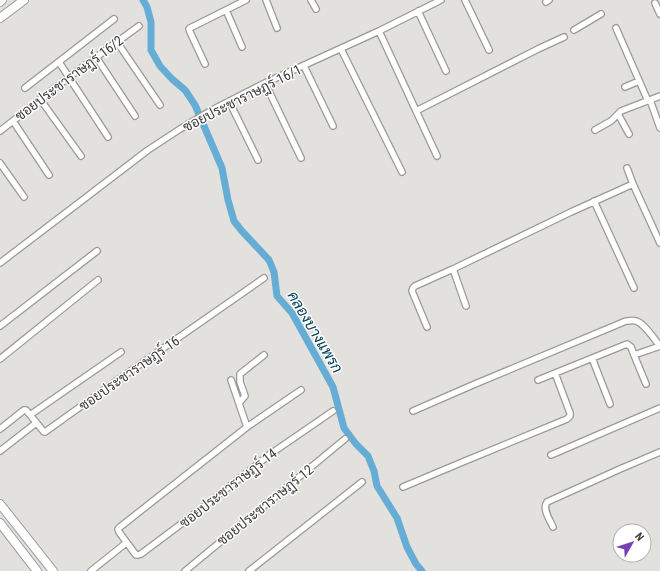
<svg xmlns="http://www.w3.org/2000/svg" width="660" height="571" viewBox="0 0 660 571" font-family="'Roboto Condensed',Sarabun,sans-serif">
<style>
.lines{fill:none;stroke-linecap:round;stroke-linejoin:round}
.canal{stroke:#65add5;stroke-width:7}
.minor-casing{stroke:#9a9996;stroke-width:8}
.secondary-casing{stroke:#9a9996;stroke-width:10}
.minor{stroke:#fff;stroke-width:5.5}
.secondary{stroke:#fff;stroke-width:8}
.labels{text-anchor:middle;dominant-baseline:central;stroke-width:3;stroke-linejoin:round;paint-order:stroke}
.street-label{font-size:14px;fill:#3c3c3b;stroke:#fff}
.water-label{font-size:15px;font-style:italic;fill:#01415b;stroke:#fff}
</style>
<rect width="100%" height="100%" fill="#e2e1de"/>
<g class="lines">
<path class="canal" d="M 143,0 L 147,7 L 151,22 L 151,50 L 160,66 L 172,79 L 185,90 L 195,105 L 222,168 L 228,200 L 234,221 L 241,230 L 269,260 L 274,272 L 277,296 L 292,313 L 333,387 L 344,428 L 356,444 L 368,456 L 374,471 L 377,486 L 397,518 L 407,547 L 416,564 L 422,571"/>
<g class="minor-casing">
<path id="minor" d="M 266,0 L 277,28
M 311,0 L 316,9
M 465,0 L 489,50
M 546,2 L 549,0
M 655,3 L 660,14
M 226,10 L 242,47
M 418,11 L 446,71
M 616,28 L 648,101
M 574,30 L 601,14
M 379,31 L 437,156
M 117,42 L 160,105
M 341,49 L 402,172
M 96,57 L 135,116
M 59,62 L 108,137
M 205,64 L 190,32 L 189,29 L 190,28 L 246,0
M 304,66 L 333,126
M 265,83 L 301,158
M 625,87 L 639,81
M 25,88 L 114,19
M 40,99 L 81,156
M 650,100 L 660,128
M 229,101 L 258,160
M 416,111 L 538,49 L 564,37
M 618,114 L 629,134
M 13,121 L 49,175
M 595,130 L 611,121 L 621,111 L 660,96
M 0,131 L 69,77 L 139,26
M 0,163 L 24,197
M 627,168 L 633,184 L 660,243
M 594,201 L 634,288
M 0,263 L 80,202 L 148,150 L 180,129 L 212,110 L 265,83 L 379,31 L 441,0
M 466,306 L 453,269 L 571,212 L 633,184
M 0,326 L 97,251
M 427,327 L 412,291 L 413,288 L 415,286 L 453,269
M 592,358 L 610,404
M 0,359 L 98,280
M 231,380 L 247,427
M 538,380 L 627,344 L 631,347 L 634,355
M 646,384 L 634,355 L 660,346
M 301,390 L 247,427 L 120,527 L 118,529 L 119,532 L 136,555 L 138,555 L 141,554 L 197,512 L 269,455 L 333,411
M 239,403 L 245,396 L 240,382 L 240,374 L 264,355
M 413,411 L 475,384 L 626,321 C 629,321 633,320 636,321 C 644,323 654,339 660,346
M 30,415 L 121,352
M 0,429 L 24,410 L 26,410 L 44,432 L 45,432 L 119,379 L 264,278
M 0,451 L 36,423
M 551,455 L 660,408
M 403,487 L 465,461 L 567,419 L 570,416 L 570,413 L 555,373
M 553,527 C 550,520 542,509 547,502 L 620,469 L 660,452
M 91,571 L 126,543
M 185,571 L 345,439
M 249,571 L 362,482"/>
</g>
<g class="secondary-casing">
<path id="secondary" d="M 0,2 L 2,0
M 0,18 L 24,0
M 0,504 L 53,571
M 0,523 L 37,571"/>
</g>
<use href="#minor" class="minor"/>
<use href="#secondary" class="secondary"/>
</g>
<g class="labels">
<g class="street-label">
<text transform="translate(69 78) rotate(-37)">ซอยประชาราษฎร์ 16/2</text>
<text transform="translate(242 98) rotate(-27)">ซอยประชาราษฎร์ 16/1</text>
<text transform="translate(129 373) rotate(-35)">ซอยประชาราษฎร์ 16</text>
<text transform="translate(228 488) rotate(-38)">ซอยประชาราษฏร์ 14</text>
<text transform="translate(265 505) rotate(-39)">ซอยประชาราษฏร์ 12</text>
</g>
<g class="water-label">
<text transform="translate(315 332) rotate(59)">คลองบางแพรก</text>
</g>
</g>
<g transform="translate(632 543) rotate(51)"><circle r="19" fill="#ffffff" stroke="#b1b1b1"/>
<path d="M0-3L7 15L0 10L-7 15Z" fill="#7b3fb5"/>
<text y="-6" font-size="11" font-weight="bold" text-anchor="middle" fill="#3c3c3b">N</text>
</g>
</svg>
